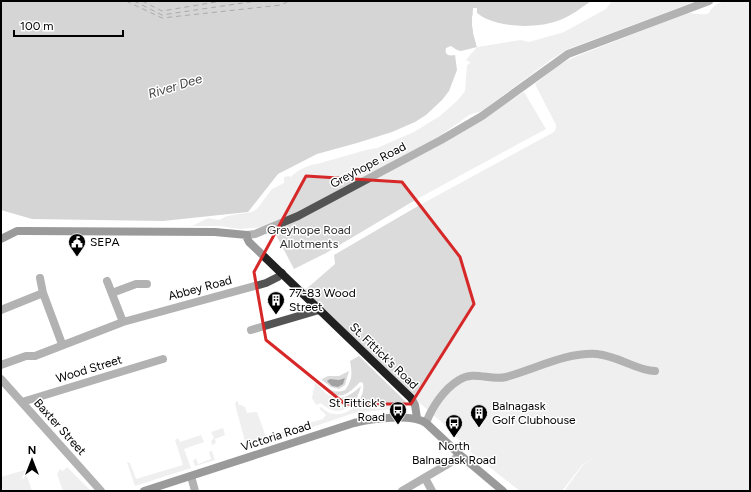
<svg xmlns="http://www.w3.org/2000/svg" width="751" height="492" viewBox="0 0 751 492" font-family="Figtree,sans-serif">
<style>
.green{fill:#dbdbdb}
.water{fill:#a2a2a2}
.pier{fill:#fff}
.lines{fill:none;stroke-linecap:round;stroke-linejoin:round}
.ferry{stroke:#434343;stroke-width:1;stroke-dasharray:5 4;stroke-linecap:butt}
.street{stroke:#545454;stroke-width:8}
.secondary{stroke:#212121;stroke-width:8}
.marked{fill:none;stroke:#d62828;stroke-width:3;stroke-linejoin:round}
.labels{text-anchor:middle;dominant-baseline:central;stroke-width:3;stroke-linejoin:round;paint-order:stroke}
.street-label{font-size:12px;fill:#000;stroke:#fff}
.park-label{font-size:12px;fill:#323232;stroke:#fff}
.poi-label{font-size:12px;fill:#000;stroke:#fff;text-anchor:start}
.water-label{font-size:13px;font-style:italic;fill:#434343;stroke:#fff}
</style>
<rect width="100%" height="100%" fill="#fff"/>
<path class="green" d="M 612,1 L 697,1 L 568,49 L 552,59 L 482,111 L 469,115 L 440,136 L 295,214 L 264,227 L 240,229 L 219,226 L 192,226 L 208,218 L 219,220 L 227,216 L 252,212 L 257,209 L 272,189 L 284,183 L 284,177 L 289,176 L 291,177 C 297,170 308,165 317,164 L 366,150 L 377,148 L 414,132 L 440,116 L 458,100 L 465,91 L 467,65 L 471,63 L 466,60 L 477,47 L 521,40 L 529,42 L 564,32 L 606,9 Z
M 725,1 L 750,1 L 750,491 L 564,491 L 583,465 L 599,455 L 582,465 L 562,491 L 520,491 L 516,488 L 469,451 L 446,426 L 414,398 L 304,291 L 335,264 L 334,255 L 418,206 L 554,132 L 556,128 L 556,125 L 535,84 L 559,65 L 570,59 L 687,13 C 695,13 703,16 709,13 C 712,6 718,3 725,1 Z
M 524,92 L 546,129 L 417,199 L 326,253 L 294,269 L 274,231 L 464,130 Z
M 359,356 L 406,402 L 403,408 L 354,413 L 247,449 L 235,404 L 237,400 L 239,405 L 241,405 L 245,407 L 247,413 L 257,412 L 266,437 L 297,427 L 298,428 L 302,427 L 302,425 L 323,419 L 326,415 L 319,408 L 321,407 C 325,411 330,414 335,414 C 350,416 366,398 363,383 L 360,382 C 346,397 337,402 322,384 C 330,390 335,394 345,390 C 353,380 352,372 350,361 Z
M 349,371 L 345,385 L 339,389 L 331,387 L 322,380 L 322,379 L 328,376 L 339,376 Z
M 315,383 C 320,386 322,391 327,394 C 340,403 351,395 361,386 C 356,407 339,420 321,403 L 316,405 L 312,398 Z
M 223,428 L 225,435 L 215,439 L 216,443 L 212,445 L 211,441 L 214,438 L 211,432 Z
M 201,435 L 204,442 L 184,449 L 191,468 L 135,486 L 127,462 L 130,463 L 136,479 L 183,465 L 175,440 L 178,438 L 180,442 Z
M 212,451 L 215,460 L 195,466 L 193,461 L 196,458 L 198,464 L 211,459 L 209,452 Z
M 67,467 L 91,491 L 63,491 L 57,474 L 60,469 L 63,471 Z
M 25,470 L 32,491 L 1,491 L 1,477 Z"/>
<path class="water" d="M 1,1 L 591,1 C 581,8 571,16 560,20 C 540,28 507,28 487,19 C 484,18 480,15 477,13 L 477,8 L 472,17 L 473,33 L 477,47 L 461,51 L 457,50 L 451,46 L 446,48 C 444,56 450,56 455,55 L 457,70 L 449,91 L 442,100 L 426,115 L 415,122 L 392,132 L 357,143 L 317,154 L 278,174 L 248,212 L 163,221 L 32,219 L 1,210 Z
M 345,378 L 343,384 L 338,387 L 332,386 L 327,381 L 330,379 L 339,380 Z"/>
<path class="pier" d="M 473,8 L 477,8 L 477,15 L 475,13 L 474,17 L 475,32 L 479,47 L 477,47 L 472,25 Z"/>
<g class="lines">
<path class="ferry" d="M 126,1 L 162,18 L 281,5 L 289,1
M 134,1 L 162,15 L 256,1
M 142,1 L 162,11 L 222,1"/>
<path class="street" d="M 247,235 L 255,234 L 298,216 L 441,140 L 482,116 L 568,54 L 709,1
M 40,278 L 43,293
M 107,281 L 123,322
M 112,293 L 136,284 L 147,284
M 1,310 L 43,293 L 62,344
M 251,330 L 319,310
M 1,365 L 26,356 L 35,356 L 123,322 L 266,283 L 278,277 L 282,273
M 1,379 L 101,491
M 22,402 L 163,359
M 426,423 C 432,407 444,389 459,380 C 474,370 490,381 506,377 C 536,369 566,352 597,354 C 619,356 637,371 655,371
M 191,476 L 195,491
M 425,478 L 432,491
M 402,491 L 453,461 L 459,454"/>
<path class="secondary" d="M 1,239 L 17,231 L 25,231 L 215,232 L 247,235 L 247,238 L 249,242 L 411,398 L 415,405 L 417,418
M 144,491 L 354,423 C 370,419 412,413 426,423 L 459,454 L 503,491"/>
</g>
<path d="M0 0H751V492H0ZM 306,176 L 402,182 L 460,257 L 474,304 L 411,404 L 345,404 L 266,340 L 254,272 Z" fill="#fff" fill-opacity=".55" fill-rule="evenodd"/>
<path class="marked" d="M 306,176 L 402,182 L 460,257 L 474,304 L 411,404 L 345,404 L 266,340 L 254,272 Z"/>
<defs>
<g id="civic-pin" transform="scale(0.9)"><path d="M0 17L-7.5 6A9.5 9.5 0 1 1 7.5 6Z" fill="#000" stroke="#fff"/><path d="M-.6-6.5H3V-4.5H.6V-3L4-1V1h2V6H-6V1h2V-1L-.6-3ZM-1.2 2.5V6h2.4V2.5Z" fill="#fff"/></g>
<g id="building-pin" transform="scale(0.9)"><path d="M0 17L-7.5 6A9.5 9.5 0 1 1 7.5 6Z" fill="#000" stroke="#fff"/><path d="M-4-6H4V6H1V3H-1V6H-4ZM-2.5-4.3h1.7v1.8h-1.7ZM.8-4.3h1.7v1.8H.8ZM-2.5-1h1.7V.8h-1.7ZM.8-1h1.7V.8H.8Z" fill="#fff"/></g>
<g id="bus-pin" transform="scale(0.9)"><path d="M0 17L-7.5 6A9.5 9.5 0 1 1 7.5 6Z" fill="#000" stroke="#fff"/><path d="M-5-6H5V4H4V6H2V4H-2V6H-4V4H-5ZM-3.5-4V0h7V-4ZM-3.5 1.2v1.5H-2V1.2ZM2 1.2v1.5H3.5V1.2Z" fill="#fff"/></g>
</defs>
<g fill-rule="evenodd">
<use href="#civic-pin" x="77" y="242"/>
<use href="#building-pin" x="276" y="300"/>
<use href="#bus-pin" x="398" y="410"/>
<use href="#building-pin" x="479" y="413"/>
<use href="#bus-pin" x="454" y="423"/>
</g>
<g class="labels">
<g class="street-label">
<text transform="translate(368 165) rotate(-28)">Greyhope Road</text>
<text transform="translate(200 288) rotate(-15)">Abbey Road</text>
<text transform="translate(384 356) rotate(44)">St. Fittick's Road</text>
<text transform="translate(89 369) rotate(-17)">Wood Street</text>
<text transform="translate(60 427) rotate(48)">Baxter Street</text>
<text transform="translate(276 436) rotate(-18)">Victoria Road</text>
</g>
<g class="park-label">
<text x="309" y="230">Greyhope Road<tspan x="309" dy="14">Allotments</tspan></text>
</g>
<g class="poi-label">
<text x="90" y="242">SEPA</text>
<text x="289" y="293">77-83 Wood<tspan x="289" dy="14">Street</tspan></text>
<text x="385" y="403" text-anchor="end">St Fittick's<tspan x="385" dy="14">Road</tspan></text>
<text x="492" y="406">Balnagask<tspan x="492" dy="14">Golf Clubhouse</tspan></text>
<text x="454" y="446" text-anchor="middle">North<tspan x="454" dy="14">Balnagask Road</tspan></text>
</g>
<g class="water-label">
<text transform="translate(175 86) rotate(-17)">River Dee</text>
</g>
</g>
<rect width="751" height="492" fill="none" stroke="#000000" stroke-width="4"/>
<g transform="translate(32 460)" stroke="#ffffff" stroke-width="3" paint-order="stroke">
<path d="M0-3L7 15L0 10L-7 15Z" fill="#000000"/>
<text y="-6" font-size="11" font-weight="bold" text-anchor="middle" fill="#000000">N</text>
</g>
<path d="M14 30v6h109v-6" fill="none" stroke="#000000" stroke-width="2"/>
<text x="20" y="30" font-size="12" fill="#000000" stroke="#ffffff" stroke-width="3" paint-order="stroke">100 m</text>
</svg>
